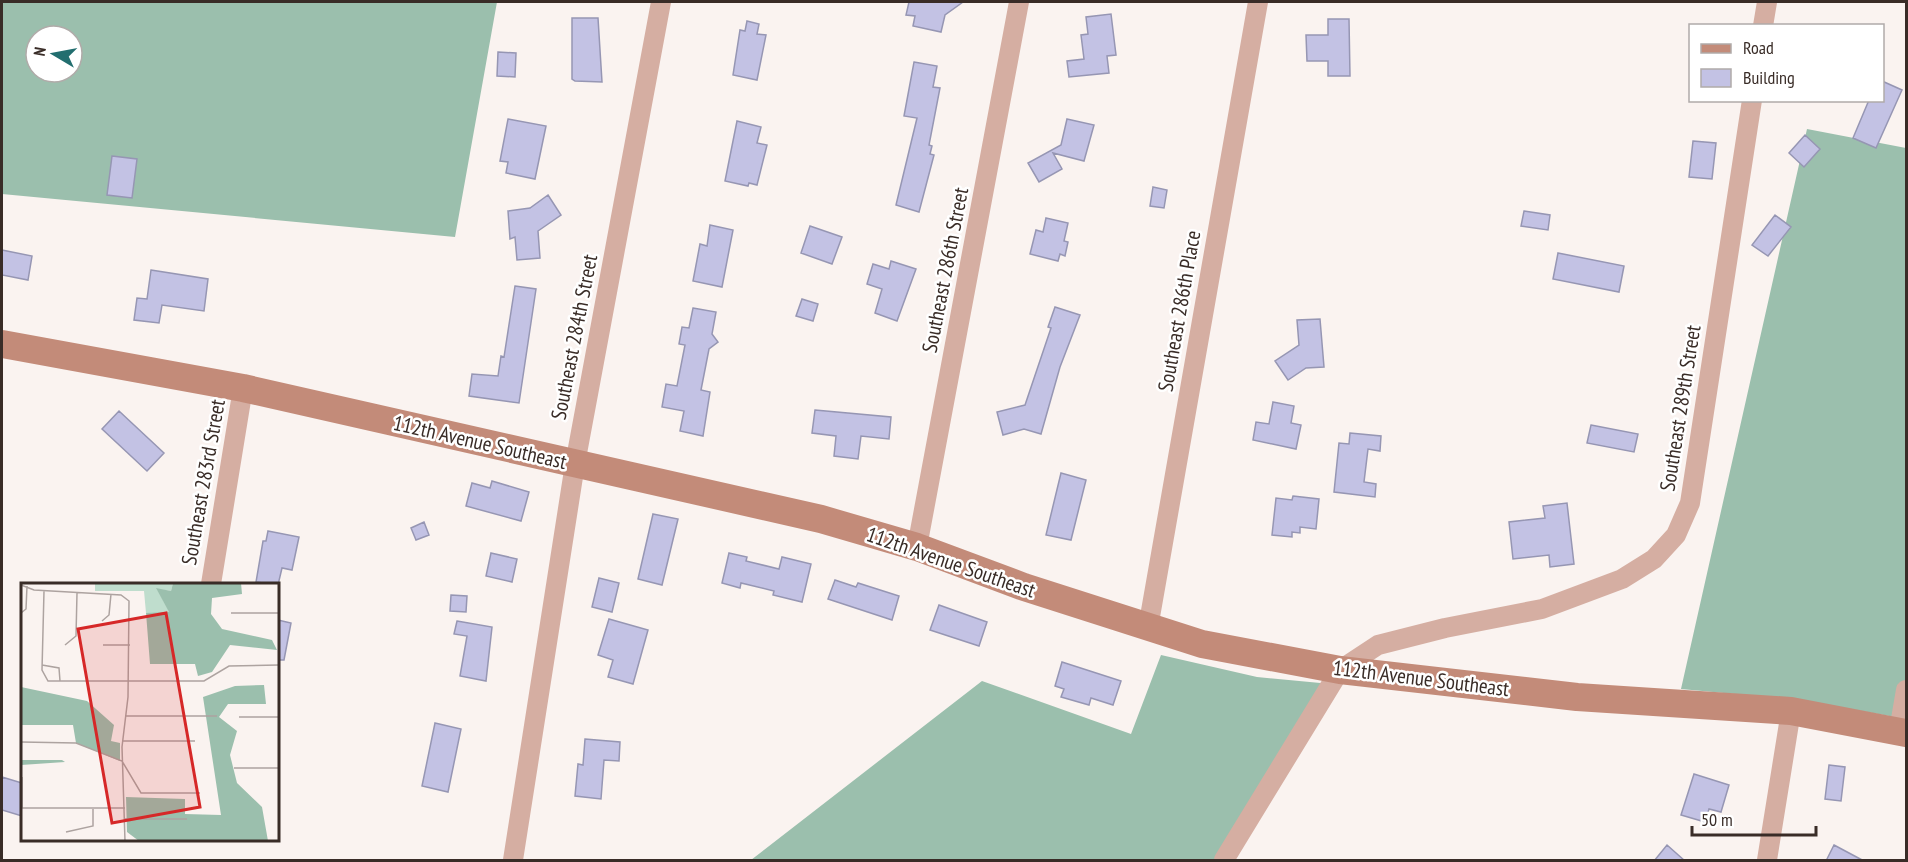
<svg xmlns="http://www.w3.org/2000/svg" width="1908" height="862" viewBox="0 0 1908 862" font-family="'PT Sans Narrow',sans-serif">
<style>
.forest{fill:#9bbfad;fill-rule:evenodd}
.building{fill:#c3c2e4;stroke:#9696b3;stroke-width:1.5}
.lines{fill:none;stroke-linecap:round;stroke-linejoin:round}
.street{stroke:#d5aea2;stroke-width:20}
.secondary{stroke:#c38b79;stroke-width:28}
.labels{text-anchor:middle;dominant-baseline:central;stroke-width:5;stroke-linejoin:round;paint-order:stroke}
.street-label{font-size:21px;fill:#392c27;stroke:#fff}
.inset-road{fill:none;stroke:#ada3a0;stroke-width:1.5}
.view{fill:#d62828;fill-opacity:0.15;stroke:#d62828;stroke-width:3}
.inset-edge{fill:none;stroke:#392c27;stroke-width:3}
</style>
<rect width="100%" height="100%" fill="#faf3f0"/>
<path class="forest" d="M 2,2 L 497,2 L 455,237 L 2,194 ZM 36,36 L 72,36 L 72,72 L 36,72 Z
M 1807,129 L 1906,148 L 1906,719 L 1800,700 L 1681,689 Z
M 1161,655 L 1257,677 L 1331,684 L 1219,860 L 751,860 L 982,681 L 1131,734 Z"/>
<path class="building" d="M 909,2 L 963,2 L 945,15 L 941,32 L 913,26 L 915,16 L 906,15 Z
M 1111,14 L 1116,55 L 1107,56 L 1109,73 L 1069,77 L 1067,61 L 1084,59 L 1081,35 L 1088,34 L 1086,17 Z
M 572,18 L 598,18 L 602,82 L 575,81 L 572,79 Z
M 1328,19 L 1349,19 L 1350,76 L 1328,76 L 1328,61 L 1307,61 L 1306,35 L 1328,35 Z
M 747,21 L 759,24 L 757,34 L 766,35 L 757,80 L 733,75 L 740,30 L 745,31 Z
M 498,52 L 516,53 L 515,77 L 497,76 Z
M 914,62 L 937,66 L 933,87 L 940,88 L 929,145 L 932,146 L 930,154 L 934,155 L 919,212 L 896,205 L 917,118 L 904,116 Z
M 1882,81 L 1902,90 L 1876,148 L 1853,138 L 1869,100 L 1882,100 Z
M 508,119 L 546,126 L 535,179 L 506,173 L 508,162 L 500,161 Z
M 1067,119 L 1094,125 L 1084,161 L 1053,153 L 1062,169 L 1039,182 L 1028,163 L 1061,145 Z
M 737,121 L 761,127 L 757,143 L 767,145 L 757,185 L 749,183 L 748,186 L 725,181 Z
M 1805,135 L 1820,149 L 1804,167 L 1789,153 Z
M 1693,141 L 1716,143 L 1712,179 L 1689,177 Z
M 112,156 L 137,159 L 132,198 L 107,195 Z
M 1153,187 L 1167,190 L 1164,208 L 1150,206 Z
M 548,195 L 561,215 L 538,231 L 540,258 L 517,260 L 515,237 L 510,239 L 508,211 L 530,208 Z
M 1524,211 L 1550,215 L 1548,230 L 1521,226 Z
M 1775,215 L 1791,227 L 1768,256 L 1752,245 Z
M 1046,218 L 1068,223 L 1064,241 L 1068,242 L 1065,256 L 1060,254 L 1058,261 L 1030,254 L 1036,230 L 1043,232 Z
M 710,225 L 733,230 L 722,287 L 693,281 L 700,244 L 707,246 Z
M 810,226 L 842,237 L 832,264 L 801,253 Z
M 2,250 L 32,256 L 28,280 L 2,275 Z
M 1558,253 L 1624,266 L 1619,292 L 1553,279 Z
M 891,261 L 916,269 L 897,321 L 875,313 L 882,289 L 867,284 L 873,264 L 889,269 Z
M 151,270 L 208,279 L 204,311 L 162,305 L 159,323 L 134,320 L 137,298 L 147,299 Z
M 515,286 L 536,289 L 519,403 L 469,396 L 472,374 L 498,376 L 501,356 L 504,357 Z
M 802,299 L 818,304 L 813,321 L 796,316 Z
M 1055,307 L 1080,315 L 1060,367 L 1041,434 L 1024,429 L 1003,435 L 997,412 L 1025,405 L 1051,328 L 1048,327 Z
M 693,308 L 716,312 L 712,334 L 718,342 L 709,349 L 701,390 L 710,392 L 703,436 L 680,431 L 684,411 L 662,407 L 666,384 L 677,386 L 685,345 L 679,344 L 682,327 L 689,328 Z
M 1320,319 L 1324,367 L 1306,368 L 1288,380 L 1275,361 L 1299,345 L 1297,320 Z
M 1273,402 L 1294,406 L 1291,423 L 1301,425 L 1296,449 L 1253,440 L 1256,422 L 1269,424 Z
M 815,410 L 891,417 L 889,439 L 861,436 L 858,459 L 834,456 L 836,436 L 812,433 Z
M 119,411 L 164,453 L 147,471 L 102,429 Z
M 1591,425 L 1638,434 L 1634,452 L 1587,443 Z
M 1350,433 L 1381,436 L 1380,451 L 1368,449 L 1364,482 L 1376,484 L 1375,497 L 1334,492 L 1339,443 L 1349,444 Z
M 1061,473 L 1086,480 L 1071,540 L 1046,535 Z
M 492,481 L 529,492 L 521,521 L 466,506 L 472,483 L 490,488 Z
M 1293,496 L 1319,499 L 1316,529 L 1300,527 L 1300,533 L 1292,532 L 1292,537 L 1272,535 L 1276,498 L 1292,500 Z
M 1567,503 L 1574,564 L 1550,567 L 1549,555 L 1513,559 L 1509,522 L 1545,518 L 1543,506 Z
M 653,514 L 678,519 L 662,585 L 638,579 Z
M 424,522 L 429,535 L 416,540 L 411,528 Z
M 268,531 L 299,537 L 292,570 L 282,568 L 278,585 L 256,582 L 263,541 L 266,541 Z
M 491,553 L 517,559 L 512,582 L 486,576 Z
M 729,553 L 747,557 L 746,561 L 779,569 L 782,557 L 811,564 L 802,602 L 773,595 L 774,591 L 741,583 L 740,588 L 722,583 Z
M 599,578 L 619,583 L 612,612 L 592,607 Z
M 835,580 L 856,587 L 858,583 L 899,596 L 892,620 L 828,599 Z
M 451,595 L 467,596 L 466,612 L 450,611 Z
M 939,605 L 987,622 L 979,646 L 930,630 Z
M 609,619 L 648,630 L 633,684 L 608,677 L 613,660 L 598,655 Z
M 278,620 L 291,623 L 284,660 L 278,660 Z
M 457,621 L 492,627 L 486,681 L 460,676 L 467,636 L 454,634 Z
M 1062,662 L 1121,681 L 1113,705 L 1091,698 L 1089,705 L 1061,697 L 1064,689 L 1055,686 Z
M 435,723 L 461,729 L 448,792 L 422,786 Z
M 585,739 L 620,742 L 619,761 L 604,760 L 601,799 L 575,796 L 578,764 L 583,765 Z
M 1829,765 L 1845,767 L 1841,801 L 1825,799 Z
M 1694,774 L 1729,785 L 1721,812 L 1709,809 L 1705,822 L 1681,815 Z
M 2,777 L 22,783 L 22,816 L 2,810 Z
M 1667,845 L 1685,861 L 1654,861 Z
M 1834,845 L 1864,861 L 1826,861 Z"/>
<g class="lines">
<path class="street" d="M 1763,26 L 1767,2
M 917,547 L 1019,2
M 211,584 L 243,388
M 1148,628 L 1258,2
M 1899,731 L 1906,690
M 513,860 L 575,464 L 661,2
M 1224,860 L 1340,670 L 1378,645 L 1445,628 L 1542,609 L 1622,579 L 1654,559 L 1676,535 L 1690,503 L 1752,100
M 1767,860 L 1791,711"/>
<path class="secondary" d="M 2,344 L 243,388 L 821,519 L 917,547 L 1024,587 L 1202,644 L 1340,670 L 1577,697 L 1791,711 L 1906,733"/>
</g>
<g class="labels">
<g class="street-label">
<text transform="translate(945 270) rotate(-79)">Southeast 286th Street</text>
<text transform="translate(1179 311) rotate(-80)">Southeast 286th Place</text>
<text transform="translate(574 337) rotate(-79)">Southeast 284th Street</text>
<text transform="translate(1680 408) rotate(-81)">Southeast 289th Street</text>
<text transform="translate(480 442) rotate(13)">112th Avenue Southeast</text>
<text transform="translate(203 482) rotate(-80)">Southeast 283rd Street</text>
<text transform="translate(951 562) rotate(19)">112th Avenue Southeast</text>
<text transform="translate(1421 678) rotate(7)">112th Avenue Southeast</text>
</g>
</g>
<g transform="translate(21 583)">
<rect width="258" height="258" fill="#faf3f0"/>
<path d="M 74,0 L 152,0 L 150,8 L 136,6 L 149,30 L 125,30 L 123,8 L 74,8 Z" fill="#bfddcd"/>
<path d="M 152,0 L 220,0 L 221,11 L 191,15 L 190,31 L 201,46 L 251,57 L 256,67 L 209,62 L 191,89 L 177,93 L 174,81 L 129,81 L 125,30 L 148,29 L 135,5 L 150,8 ZM 243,102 L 245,121 L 207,121 L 198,134 L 216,148 L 209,172 L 216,200 L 241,224 L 247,258 L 118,258 L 106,249 L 105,214 L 164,216 L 164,231 L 200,232 L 182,114 L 214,103 ZM 0,104 L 66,118 L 93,142 L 90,158 L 99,160 L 99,178 L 55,160 L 52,142 L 0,142 ZM 0,177 L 41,177 L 44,179 L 0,182 Z" fill="#9bbfad"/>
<path class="inset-road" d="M 0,2 L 13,7 L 100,12 L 108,18 L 107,114 L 101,164 L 104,258M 23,8 L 21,87 L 27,98 L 183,98 L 208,83 L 258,82M 0,30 L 5,26 L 6,3M 210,30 L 258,30M 81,38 L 88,32 L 90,11M 44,62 L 55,53 L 56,10M 82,62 L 109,62M 21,82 L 38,85 L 39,98M 105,133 L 196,133M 218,134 L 258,134M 101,158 L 174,158M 0,159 L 55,160 L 101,178 L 120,210 L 179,210M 213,185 L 258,185M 0,225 L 104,225M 1,225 L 1,194M 104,236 L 166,236M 45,249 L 72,243 L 72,226"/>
<path class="view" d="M 145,30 L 179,224 L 91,240 L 57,46 Z"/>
<rect width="258" height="258" class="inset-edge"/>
</g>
<rect width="1908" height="862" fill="none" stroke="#392c27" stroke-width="6"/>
<rect x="1689" y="24" width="195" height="78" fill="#ffffff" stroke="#b0aba9" stroke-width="1.5"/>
<rect x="1701" y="44" width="30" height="9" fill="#c38b79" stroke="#b0aba9" stroke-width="1.5"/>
<text x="1743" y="54" font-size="18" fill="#392c27">Road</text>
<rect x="1701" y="69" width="30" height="18" fill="#c3c2e4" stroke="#b0aba9" stroke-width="1.5"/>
<text x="1743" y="84" font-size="18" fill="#392c27">Building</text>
<g transform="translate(54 54) rotate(280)"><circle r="28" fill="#ffffff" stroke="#b0aba9" stroke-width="1.5"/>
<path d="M0-4.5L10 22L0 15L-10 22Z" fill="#226e6f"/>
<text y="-9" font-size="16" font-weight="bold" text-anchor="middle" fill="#392c27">N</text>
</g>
<path d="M1692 826v9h124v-9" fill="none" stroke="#392c27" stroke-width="3"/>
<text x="1701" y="826" font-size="18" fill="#392c27" stroke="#ffffff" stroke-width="4.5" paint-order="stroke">50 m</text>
</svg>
